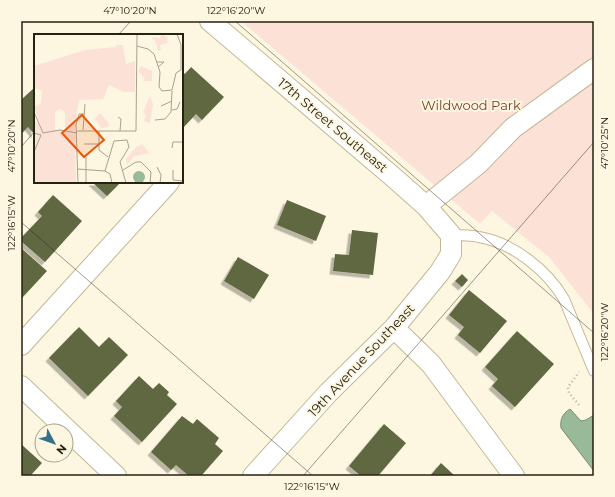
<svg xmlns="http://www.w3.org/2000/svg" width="615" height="497" viewBox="0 0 615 497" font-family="Montserrat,sans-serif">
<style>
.green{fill:#fce1d7}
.water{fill:#98ba98;stroke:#768c70}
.building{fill:#5f6840;filter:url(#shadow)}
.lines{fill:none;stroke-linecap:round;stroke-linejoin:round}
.service-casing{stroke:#c3b896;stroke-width:12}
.minor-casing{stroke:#c3b896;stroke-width:22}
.path{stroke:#b7b29e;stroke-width:2.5;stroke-dasharray:1 3;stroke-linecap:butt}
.service{stroke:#fff;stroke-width:10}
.minor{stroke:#fff;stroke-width:20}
.ticks{fill:none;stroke:#252113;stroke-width:1;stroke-opacity:0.45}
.labels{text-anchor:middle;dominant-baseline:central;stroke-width:4;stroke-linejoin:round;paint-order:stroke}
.park-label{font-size:13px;fill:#7d402a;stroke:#fdf7e1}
.street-label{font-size:13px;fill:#252113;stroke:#fdf7e1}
.inset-road{fill:none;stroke:#a7a18f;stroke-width:1}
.view{fill:#e8590c;fill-opacity:0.15;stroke:#e8590c;stroke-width:2}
.inset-edge{fill:none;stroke:#252113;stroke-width:2}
.neatline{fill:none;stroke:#252113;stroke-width:1.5}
.ticks-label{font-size:10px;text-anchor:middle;fill:#252113}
</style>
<defs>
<filter id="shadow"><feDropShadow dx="-3.5" dy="3.5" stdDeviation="0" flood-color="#0004"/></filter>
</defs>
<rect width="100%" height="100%" fill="#fdf7e1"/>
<path class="green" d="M 241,21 L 594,21 L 594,314 L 549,257 L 492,211 L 480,224 Z"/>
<path class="water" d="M 570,409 L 581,421 L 586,420 L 594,415 L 594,471 L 561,428 C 560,420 562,414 570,409 Z"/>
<path class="building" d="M 191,67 L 224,97 L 202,120 L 196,114 L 182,129 L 182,71 L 185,74 Z
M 34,88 L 35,135 L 28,127 L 22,133 L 21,100 Z
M 92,182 L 121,182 L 107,196 Z
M 53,195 L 82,221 L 45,262 L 22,242 L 22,237 L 42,216 L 38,212 Z
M 287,200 L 326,216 L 316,241 L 277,225 Z
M 352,230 L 378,233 L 373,275 L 333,271 L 335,254 L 349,255 Z
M 21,248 L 47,271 L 21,299 Z
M 238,257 L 269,275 L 254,299 L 224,281 Z
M 462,274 L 468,280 L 462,287 L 455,281 Z
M 469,290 L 507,321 L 480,353 L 458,335 L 464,327 L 449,315 Z
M 79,327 L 99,347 L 109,337 L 128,355 L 88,396 L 49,358 Z
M 517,331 L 554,364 L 515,407 L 492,386 L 498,379 L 485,367 Z
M 139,376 L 153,389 L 159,383 L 169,392 L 167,395 L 177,404 L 142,442 L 114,416 L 122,407 L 116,401 Z
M 182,416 L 193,424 L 197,419 L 219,438 L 215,444 L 223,451 L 201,476 L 189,476 L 176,465 L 171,470 L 151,452 Z
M 384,424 L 406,443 L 378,476 L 361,476 L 349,466 Z
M 21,444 L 42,463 L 30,476 L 21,476 Z
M 441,463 L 455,476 L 430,476 Z"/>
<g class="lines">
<g class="service-casing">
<path id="service" d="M 451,235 C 461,235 470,235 479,237 C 513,243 547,270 564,299 L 594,371"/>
</g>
<g class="minor-casing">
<path id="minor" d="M 210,21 L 392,176 L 426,206 L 451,235 L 451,254 L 440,272 L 394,328 L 328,393 L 253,476
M 426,206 L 478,164 L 513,128 L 594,69
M 394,328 L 431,364 L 514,476
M 21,345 L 169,182
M 21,386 L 116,476"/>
</g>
<path class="path" d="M 579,405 L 569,393 L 568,387 L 579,372"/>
<use href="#service" class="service"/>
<use href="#minor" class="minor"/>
</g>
<path class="ticks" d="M 235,21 L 594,333M 118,35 L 131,21M 21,147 L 35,131M 21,222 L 313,476M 303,476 L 594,142"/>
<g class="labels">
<g class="park-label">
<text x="471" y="105">Wildwood Park</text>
</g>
<g class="street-label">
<text transform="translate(333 125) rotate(40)">17th Street Southeast</text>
<text transform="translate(361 360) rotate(-47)">19th Avenue Southeast</text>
</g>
</g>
<g transform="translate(34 34)">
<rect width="149" height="149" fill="#fdf7e1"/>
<path d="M 128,0 L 134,4 L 133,9 L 126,11 L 127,16 L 124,17 L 122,8 L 117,3 L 126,4 ZM 82,11 L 89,11 L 92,30 L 101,27 L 101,58 L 90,58 L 75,51 L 69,65 L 45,66 L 41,92 L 42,149 L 0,149 L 0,84 L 8,96 L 0,73 L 7,69 L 8,57 L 0,54 L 0,32 L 51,16 L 82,13 ZM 26,75 L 31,78 L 31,96 L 21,96 L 21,78 ZM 107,32 L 118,37 L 118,47 L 109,47 L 111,44 L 104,37 ZM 116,62 L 119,70 L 116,89 L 110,87 L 112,81 L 109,78 ZM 66,79 L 74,88 L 75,93 L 67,94 L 61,84 ZM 108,110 L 115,119 L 99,123 L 93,131 L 92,125 L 102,113 Z" fill="#fce1d7" fill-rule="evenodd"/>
<path d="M99 143a6 6 0 1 1 12 0a6 6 0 1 1-12 0Z" fill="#98ba98"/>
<path class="inset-road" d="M 143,0 L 147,11 L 147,36M 103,12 L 114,15 L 120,20 L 126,38 L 125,53 L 128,57 L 138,56 L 142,39 L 147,36M 123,28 L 130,28 L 124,33M 127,72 L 138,67M 138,76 L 143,75 L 146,68M 0,78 L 9,99 L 26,96 L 43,99M 84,83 L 87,85 L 86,97M 121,86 L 131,85 L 137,78 L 138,57M 49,96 L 51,70M 43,97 L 102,97 L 103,0M 65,97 L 65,116 L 74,123M 0,99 L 7,101 L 0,118M 50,110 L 64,110M 138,114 L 139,108 L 149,108M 52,123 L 52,149M 123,133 L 127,141 L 126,149M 43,135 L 71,137 L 76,140 L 78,149M 89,136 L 102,128 L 107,128 L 117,138 L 116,149M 139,136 L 139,146 L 149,147M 71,137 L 80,107 L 93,106 L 95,113 L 86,128 L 92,149M 44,149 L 42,91 L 45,80 L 51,80"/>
<path class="view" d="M 48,81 L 70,106 L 50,123 L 28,99 Z"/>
<rect width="149" height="149" class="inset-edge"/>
</g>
<rect width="615" height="497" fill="none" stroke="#fdf7e1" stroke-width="44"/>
<g transform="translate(54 443) rotate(131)"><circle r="19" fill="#fdf7e1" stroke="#a7a18f"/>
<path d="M0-3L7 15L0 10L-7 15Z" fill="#337287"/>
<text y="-6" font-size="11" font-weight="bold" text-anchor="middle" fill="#252113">N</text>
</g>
<rect x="22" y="22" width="571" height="453" class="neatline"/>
<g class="ticks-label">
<text x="130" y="14">47°10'20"N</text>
<text x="236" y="14">122°16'20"W</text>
<text transform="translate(604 143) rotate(-90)" y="4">47°10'25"N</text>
<text transform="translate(11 146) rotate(-90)" y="4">47°10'20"N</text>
<text transform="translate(11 223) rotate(-90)" y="4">122°16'15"W</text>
<text transform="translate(604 332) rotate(-90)" y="4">122°16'20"W</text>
<text x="312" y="490">122°16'15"W</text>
</g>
</svg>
